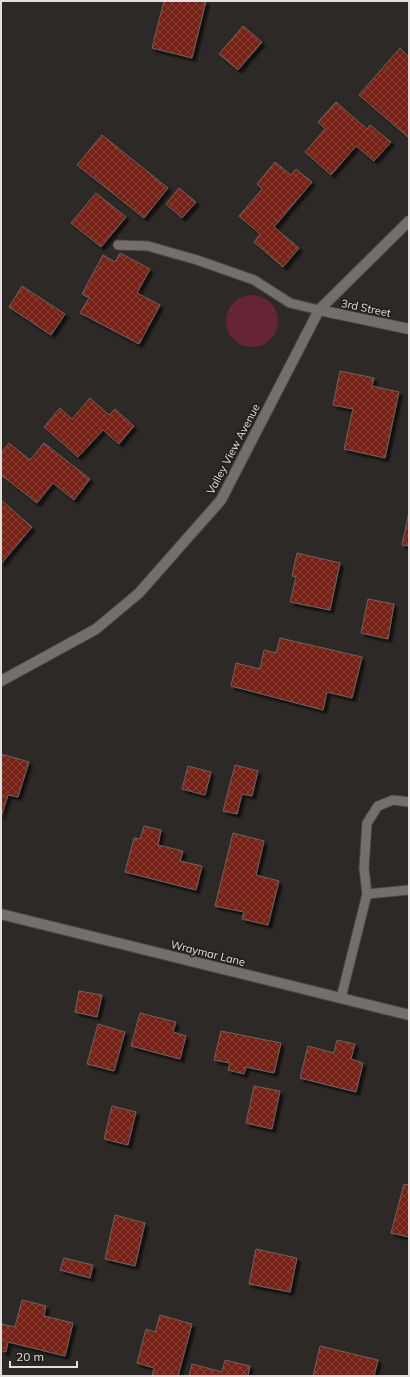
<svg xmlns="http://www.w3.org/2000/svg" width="410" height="1377" viewBox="0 0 410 1377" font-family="Mulish,sans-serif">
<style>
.pitch{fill:#652536}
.building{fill:url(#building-cross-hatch);stroke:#6a6463;filter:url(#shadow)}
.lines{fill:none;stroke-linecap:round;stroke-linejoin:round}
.service-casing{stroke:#4a4744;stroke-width:11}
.minor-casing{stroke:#4a4744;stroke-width:12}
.service{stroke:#746f6c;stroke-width:9}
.minor{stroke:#746f6c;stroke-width:10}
.labels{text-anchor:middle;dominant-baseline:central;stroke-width:3.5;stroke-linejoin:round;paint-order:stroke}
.street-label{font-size:11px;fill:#e1dedc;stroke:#231f1d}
</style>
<defs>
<pattern id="building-cross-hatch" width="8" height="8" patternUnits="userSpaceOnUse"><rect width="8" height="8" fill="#772013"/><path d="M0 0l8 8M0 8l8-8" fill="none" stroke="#8a4035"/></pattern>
<filter id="shadow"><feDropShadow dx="3.5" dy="3.5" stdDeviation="1" flood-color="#0009"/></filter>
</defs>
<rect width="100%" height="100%" fill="#2d2926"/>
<path class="pitch" d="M226 321a26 26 0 1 1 52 0a26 26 0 1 1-52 0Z"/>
<path class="building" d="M 164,1 L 206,1 L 192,58 L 152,48 Z
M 243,26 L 262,42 L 238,70 L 219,54 Z
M 400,48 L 409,57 L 409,138 L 359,95 Z
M 336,102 L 367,129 L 370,125 L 391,142 L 374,161 L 356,146 L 331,175 L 305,152 L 325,129 L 318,122 Z
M 102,135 L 168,188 L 144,218 L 77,165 Z
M 275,162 L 291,175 L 296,169 L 312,182 L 274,227 L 299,248 L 283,267 L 254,242 L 260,234 L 239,216 L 262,189 L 257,184 Z
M 179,188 L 196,202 L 182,218 L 166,204 Z
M 96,193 L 126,217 L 101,247 L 71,223 Z
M 120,253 L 150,269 L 137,293 L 160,305 L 139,344 L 80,313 L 89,298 L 82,294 L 103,255 L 115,262 Z
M 22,286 L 65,314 L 51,335 L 9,307 Z
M 340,371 L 374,378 L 372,386 L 399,392 L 385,458 L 344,449 L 353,409 L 333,405 Z
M 90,398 L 109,415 L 115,409 L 134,426 L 119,444 L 103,430 L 78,457 L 44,427 L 60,408 L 72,419 Z
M 9,443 L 30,460 L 44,443 L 90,479 L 74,500 L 53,483 L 37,503 L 1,475 L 1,453 Z
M 1,500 L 32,527 L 1,564 Z
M 409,512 L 409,546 L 402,545 Z
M 297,553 L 340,563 L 330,610 L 290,602 L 296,577 L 292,576 Z
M 368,599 L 394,604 L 388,639 L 361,633 Z
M 280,638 L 362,657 L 352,698 L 327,692 L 323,710 L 231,686 L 236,663 L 260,669 L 264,650 L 276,653 Z
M 1,754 L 29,762 L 18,797 L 8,795 L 1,817 Z
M 235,765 L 258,771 L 252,796 L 242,794 L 237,814 L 223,811 Z
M 188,766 L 211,772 L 205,795 L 182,789 Z
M 144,826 L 161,830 L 158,845 L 183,851 L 180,861 L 202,866 L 196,890 L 125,872 L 134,838 L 140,839 Z
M 233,833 L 264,841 L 256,875 L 279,881 L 268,925 L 242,919 L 244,912 L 215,906 Z
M 79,991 L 102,995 L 97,1017 L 75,1012 Z
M 140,1013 L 176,1022 L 173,1032 L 186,1036 L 180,1059 L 131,1046 Z
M 98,1024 L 125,1032 L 114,1071 L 87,1064 Z
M 221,1031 L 281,1043 L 274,1073 L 246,1067 L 244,1074 L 228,1070 L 230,1063 L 214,1060 Z
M 337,1040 L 355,1044 L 351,1059 L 363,1063 L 356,1092 L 300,1078 L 308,1046 L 334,1053 Z
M 254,1086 L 280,1091 L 272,1129 L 246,1123 Z
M 112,1106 L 136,1112 L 128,1145 L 104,1139 Z
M 404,1184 L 409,1185 L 409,1237 L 391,1233 Z
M 115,1215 L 145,1223 L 135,1266 L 105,1259 Z
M 256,1249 L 297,1258 L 290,1292 L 249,1284 Z
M 64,1258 L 93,1265 L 90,1278 L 60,1270 Z
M 22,1300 L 46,1306 L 44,1316 L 73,1323 L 65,1356 L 8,1342 L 6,1352 L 1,1351 L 1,1324 L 15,1327 Z
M 160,1315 L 192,1324 L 178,1376 L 152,1376 L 154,1368 L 137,1363 L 146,1329 L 155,1332 Z
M 320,1346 L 378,1360 L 374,1376 L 313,1376 Z
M 225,1360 L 250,1366 L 248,1376 L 189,1376 L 192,1364 L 222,1372 Z"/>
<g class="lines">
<g class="service-casing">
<path id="service" d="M 118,245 L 148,246 L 197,260 L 254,280 L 290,303 L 319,310
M 367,894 L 409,890
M 341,998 L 367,894 L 364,868 L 367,823 L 378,806 L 393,800 L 409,802"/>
</g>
<g class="minor-casing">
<path id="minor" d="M 319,310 L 409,329
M 1,681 L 96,629 L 139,593 L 221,500 L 319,310 L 409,221
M 1,914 L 409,1015"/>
</g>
<use href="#service" class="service"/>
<use href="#minor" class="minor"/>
</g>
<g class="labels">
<g class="street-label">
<text transform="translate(366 308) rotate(12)">3rd Street</text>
<text transform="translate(233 449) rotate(-62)">Valley View Avenue</text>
<text transform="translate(208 953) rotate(14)">Wraymar Lane</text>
</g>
</g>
<rect width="410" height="1377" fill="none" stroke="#e1dedc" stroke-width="4"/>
<path d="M10 1361v6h67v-6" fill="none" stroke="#e1dedc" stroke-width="2"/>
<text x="16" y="1361" font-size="12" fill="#e1dedc" stroke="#231f1d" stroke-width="3" paint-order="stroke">20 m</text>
</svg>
